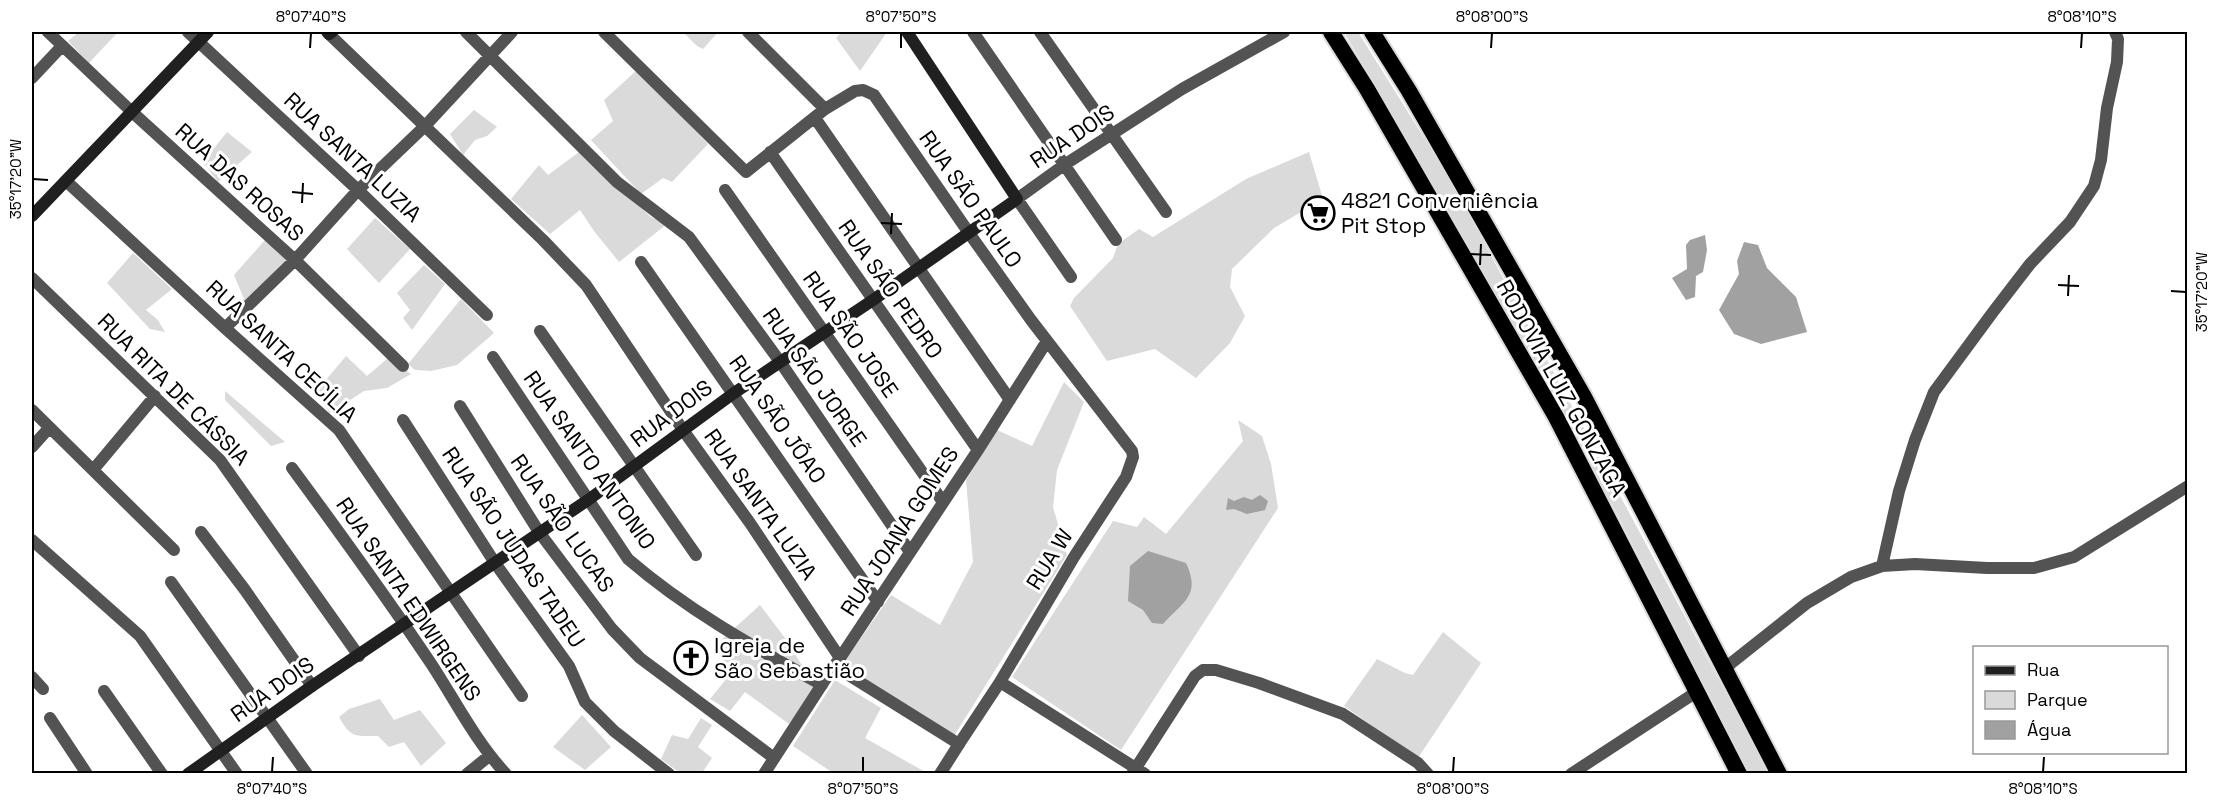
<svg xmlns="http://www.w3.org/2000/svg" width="2219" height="805" viewBox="0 0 2219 805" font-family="'Space Grotesk',sans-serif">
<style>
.green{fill:#dadada}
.water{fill:#a1a1a1}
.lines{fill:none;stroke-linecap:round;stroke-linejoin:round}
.trunk-casing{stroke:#dbdbdb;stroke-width:20}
.minor{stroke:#535353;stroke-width:12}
.tertiary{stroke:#535353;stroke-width:12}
.secondary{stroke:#202020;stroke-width:12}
.trunk{stroke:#000;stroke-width:16}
.ticks{fill:none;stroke:#000;stroke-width:2}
.labels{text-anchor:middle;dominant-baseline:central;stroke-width:6;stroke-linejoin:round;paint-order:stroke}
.street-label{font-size:22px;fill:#000;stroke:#fff}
.poi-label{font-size:22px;fill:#000;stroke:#fff;text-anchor:start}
.neatline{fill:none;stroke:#000;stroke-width:2}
.ticks-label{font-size:15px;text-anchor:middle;fill:#000}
</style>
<rect width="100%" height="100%" fill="#fff"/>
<path class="green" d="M 79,32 L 118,32 L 89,63 L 68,41 Z
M 683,32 L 718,32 L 703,49 L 697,46 Z
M 842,32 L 887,32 L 860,71 L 836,38 Z
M 1344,32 L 1358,32 L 1451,181 L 1769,773 L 1749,773 L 1615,510 L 1501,302 Z
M 637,70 L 708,144 L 672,182 L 663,178 L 641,194 L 591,140 L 613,121 L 604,100 Z
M 474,110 L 497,127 L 487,136 L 475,140 L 463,155 L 450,134 Z
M 227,132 L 252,152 L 218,182 L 203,162 Z
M 579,152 L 651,217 L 667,224 L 619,262 L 594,231 L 580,210 L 550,234 L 511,199 L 539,165 L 548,175 Z
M 1309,152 L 1323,199 L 1274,228 L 1232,269 L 1230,287 L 1245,316 L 1230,343 L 1196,378 L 1155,349 L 1107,361 L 1070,306 L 1074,298 L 1113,258 L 1118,244 L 1139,229 L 1153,237 L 1246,179 Z
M 375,218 L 410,249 L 379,283 L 347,249 Z
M 265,240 L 290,261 L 228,321 L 244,299 L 234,275 Z
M 133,253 L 172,289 L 146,310 L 158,320 L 165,332 L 150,329 L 107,283 Z
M 424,265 L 445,284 L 412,330 L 403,318 L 410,310 L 397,293 Z
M 461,299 L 494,333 L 457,365 L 431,371 L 415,370 L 408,364 Z
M 346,356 L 367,376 L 388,358 L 411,374 L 387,388 L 364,391 L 330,413 L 315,393 Z
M 1064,382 L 1084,402 L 1057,470 L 1053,507 L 1067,555 L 954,736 L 842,665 L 891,595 L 940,625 L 973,562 L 966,480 L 997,430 L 1032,446 Z
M 225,391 L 285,442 L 271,446 L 225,400 Z
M 1238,420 L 1262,436 L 1271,464 L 1278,508 L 1121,750 L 1012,677 L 1113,521 L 1137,527 L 1144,517 L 1166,534 L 1243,441 Z
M 760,605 L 785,638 L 816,688 L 789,724 L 745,692 L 730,711 L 710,699 L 727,678 L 717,644 Z
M 1443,632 L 1481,663 L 1418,758 L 1344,706 L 1377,659 L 1405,673 L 1413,675 Z
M 835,680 L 881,708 L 865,738 L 927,773 L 833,773 L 793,746 Z
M 380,699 L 394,720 L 420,710 L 446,743 L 421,766 L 404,742 L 389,747 L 378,736 C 354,736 351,738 339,717 L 349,709 Z
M 582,715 L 611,747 L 585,770 L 553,747 Z
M 701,718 L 712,725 L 698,747 L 712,758 L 702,773 L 680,773 L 661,759 L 672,735 L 688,739 Z"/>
<path class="water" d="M 1705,235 L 1707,250 L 1703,272 L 1696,276 L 1695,297 L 1686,300 L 1672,278 L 1687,269 L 1686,245 L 1690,240 Z
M 1744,242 L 1758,245 L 1767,268 L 1796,297 L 1807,332 L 1761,344 L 1734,334 L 1719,310 L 1739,274 L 1737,261 Z
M 1260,495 L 1268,501 L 1265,510 L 1247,514 L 1234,509 L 1226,510 L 1228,498 L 1234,501 L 1244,497 L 1252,500 Z
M 1148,551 L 1186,563 C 1201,595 1184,601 1163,624 L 1152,623 L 1143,610 L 1128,601 L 1130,566 Z"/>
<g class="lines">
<g class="trunk-casing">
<path id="trunk" d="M 1331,32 L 1367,89 L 1556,417 L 1739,774
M 1372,32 L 1409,91 L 1584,397 L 1779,774"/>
</g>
<path class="minor" d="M 48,32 L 131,111 L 295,260 L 403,366
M 188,32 L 358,190 L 487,315
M 466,32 L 617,182 L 689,237 L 781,363 L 910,552
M 604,32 L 746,172 L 825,109 L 855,91 L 863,90 L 874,95 L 969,233 L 1031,320 L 1132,451 L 1133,457 L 1126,477 L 1074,557 L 1000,682 L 959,744
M 748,32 L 825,109
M 973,32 L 1116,240
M 1040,32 L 1166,212
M 32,78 L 62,46
M 815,118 C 879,212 945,305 1010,400
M 770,152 L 978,450
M 66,181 L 225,328 L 339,430 L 522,696
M 725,190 L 943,502
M 641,262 L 878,602
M 1071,277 L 1017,199 L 1064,165 L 1182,89 L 1284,32
M 32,278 L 220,460 L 359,656
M 225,328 L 295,260 L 358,190 L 425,126 L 512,32
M 540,331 L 696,555
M 493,357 L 628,559 C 687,610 754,647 822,685
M 460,406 L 539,532 L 612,629 L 640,658 L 774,758
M 32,410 L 174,550
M 403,420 L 495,563 L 569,666 L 585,702 L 614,731 L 669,774
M 32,447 L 49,428
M 292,468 C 340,533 387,598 432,665 C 456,702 476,742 506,774
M 93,470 L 155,396
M 201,532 L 245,590 L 312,686
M 32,540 L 140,636 L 237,774
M 1882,566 L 1899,491 L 1915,440 L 1934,392 L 1993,312 L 2030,264 L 2070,222 L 2094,186 L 2101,160 L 2107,108 L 2117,62 L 2118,39 L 2115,32
M 171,582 L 307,774
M 840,658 L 978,450 L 1047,341
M 1725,668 L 1807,603 L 1851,577 L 1882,566 L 1915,564 L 1987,568 L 2034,568 L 2074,557 L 2188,486
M 32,677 L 43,689
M 1000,682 L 1145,774
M 104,691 L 162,774
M 50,718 L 87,774
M 467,774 L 489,756
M 764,774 L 834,666
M 1132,774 L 1195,676 L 1203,670 L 1216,670 L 1259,683 L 1343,714 L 1418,763 L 1428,774
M 1571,774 L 1698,691"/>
<path class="tertiary" d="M 329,34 L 543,240 L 586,285 L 683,430 L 750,523 L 840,658 L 834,666 L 959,744 L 940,774"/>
<path class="secondary" d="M 327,32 L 329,34 L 332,32
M 32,216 L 208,32
M 188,774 L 312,686 L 588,500 L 734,393 L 873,300 L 1017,199 L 907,32"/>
<use href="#trunk" class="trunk"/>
</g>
<path class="ticks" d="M 310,48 L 311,33M 901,48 L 901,33M 1491,48 L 1492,33M 2081,48 L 2082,33M 33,179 L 48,180M 292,192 L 313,194M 302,203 L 303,183M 881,223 L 902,224M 891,234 L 892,213M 1470,254 L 1491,255M 1480,265 L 1481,244M 2058,285 L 2079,286M 2171,291 L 2186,292M 2068,296 L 2069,275M 272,772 L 273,757M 863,772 L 863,757M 1453,772 L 1454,757M 2043,772 L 2044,757"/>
<defs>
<g id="supermarket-ring" transform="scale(1.725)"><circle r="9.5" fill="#fff" stroke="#000" stroke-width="1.5"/><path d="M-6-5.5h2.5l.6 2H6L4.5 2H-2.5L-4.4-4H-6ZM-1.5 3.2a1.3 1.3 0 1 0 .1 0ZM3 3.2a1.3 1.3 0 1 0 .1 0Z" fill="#000"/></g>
<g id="church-ring" transform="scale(1.725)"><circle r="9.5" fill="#fff" stroke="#000" stroke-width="1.5"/><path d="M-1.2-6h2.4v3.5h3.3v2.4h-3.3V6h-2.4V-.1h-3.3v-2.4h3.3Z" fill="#000"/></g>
</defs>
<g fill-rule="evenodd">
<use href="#supermarket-ring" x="1318" y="213"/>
<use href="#church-ring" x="691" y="658"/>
</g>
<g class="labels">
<g class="street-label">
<text transform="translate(1072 136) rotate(-34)">RUA DOIS</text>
<text transform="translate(353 157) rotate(43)">RUA SANTA LUZIA</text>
<text transform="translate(240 182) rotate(42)">RUA DAS ROSAS</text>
<text transform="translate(971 199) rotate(55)">RUA SÃO PAULO</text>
<text transform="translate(891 289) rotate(55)">RUA SÃO PEDRO</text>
<text transform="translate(851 334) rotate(55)">RUA SÃO JOSE</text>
<text transform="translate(282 351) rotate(43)">RUA SANTA CECÍLIA</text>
<text transform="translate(815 377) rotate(55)">RUA SÃO JORGE</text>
<text transform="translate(1562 388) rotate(61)">RODOVIA LUIZ GONZAGA</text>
<text transform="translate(174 389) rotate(45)">RUA RITA DE CÁSSIA</text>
<text transform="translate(671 413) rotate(-37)">RUA DOIS</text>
<text transform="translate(778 419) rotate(55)">RUA SÃO JÕAO</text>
<text transform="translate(590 460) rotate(55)">RUA SANTO ANTONIO</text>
<text transform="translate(761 504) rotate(55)">RUA SANTA LUZIA</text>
<text transform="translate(563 523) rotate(55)">RUA SÃO LUCAS</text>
<text transform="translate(899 531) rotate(-57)">RUA JOANA GOMES</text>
<text transform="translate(514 547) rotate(56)">RUA SÃO JUDAS TADEU</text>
<text transform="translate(1049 559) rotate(-58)">RUA W</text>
<text transform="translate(409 599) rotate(56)">RUA SANTA EDWIRGENS</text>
<text transform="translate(272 689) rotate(-35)">RUA DOIS</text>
</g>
<g class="poi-label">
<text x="1341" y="200">4821 Conveniência<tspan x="1341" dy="25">Pit Stop</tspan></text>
<text x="714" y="645">Igreja de<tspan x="714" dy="25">São Sebastião</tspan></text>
</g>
</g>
<rect width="2219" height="805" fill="none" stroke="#ffffff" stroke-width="66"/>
<rect x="1973" y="646" width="195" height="108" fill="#ffffff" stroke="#999999" stroke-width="1.5"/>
<rect x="1985" y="666" width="30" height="9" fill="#202020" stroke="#999999" stroke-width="1.5"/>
<text x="2027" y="676" font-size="18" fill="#000000">Rua</text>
<rect x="1985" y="691" width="30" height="18" fill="#dadada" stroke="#999999" stroke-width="1.5"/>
<text x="2027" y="706" font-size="18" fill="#000000">Parque</text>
<rect x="1985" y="721" width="30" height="18" fill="#a1a1a1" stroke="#999999" stroke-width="1.5"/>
<text x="2027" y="736" font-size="18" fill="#000000">Água</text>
<rect x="33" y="33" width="2153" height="739" class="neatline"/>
<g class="ticks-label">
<text x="311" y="22">8°07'40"S</text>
<text x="901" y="22">8°07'50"S</text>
<text x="1492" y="22">8°08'00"S</text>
<text x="2082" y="22">8°08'10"S</text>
<text transform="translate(16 179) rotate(-90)" y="5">35°17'20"W</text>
<text transform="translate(2202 292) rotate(-90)" y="5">35°17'20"W</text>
<text x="272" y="794">8°07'40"S</text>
<text x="863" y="794">8°07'50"S</text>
<text x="1453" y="794">8°08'00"S</text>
<text x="2043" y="794">8°08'10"S</text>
</g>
</svg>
